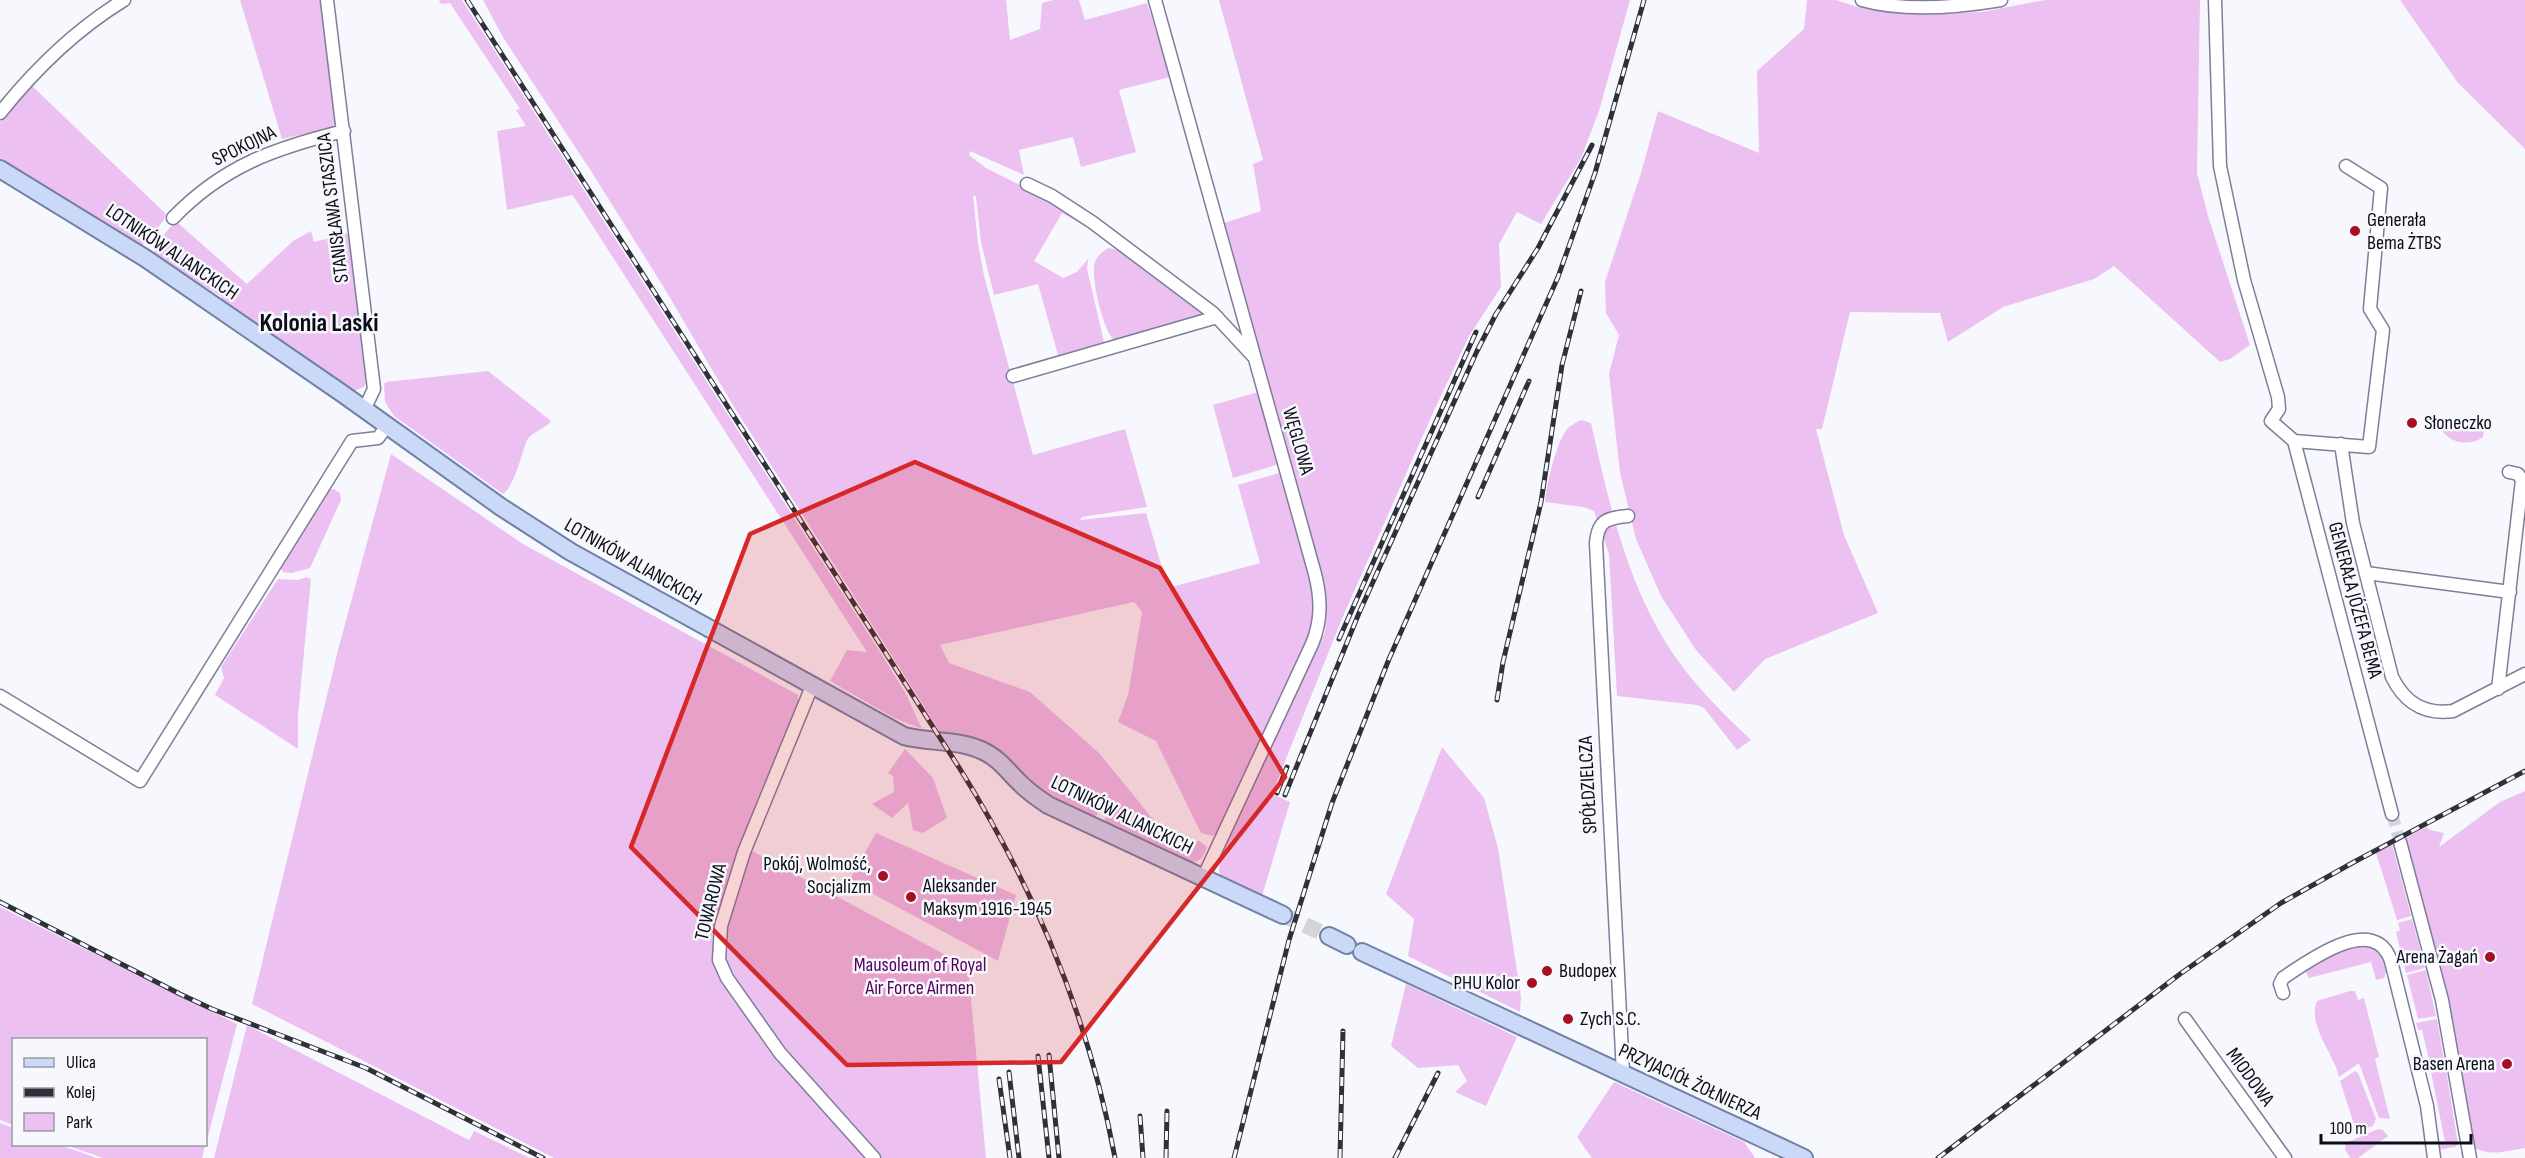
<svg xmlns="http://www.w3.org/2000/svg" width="2525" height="1158" viewBox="0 0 2525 1158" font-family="'Sofia Sans Condensed',sans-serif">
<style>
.green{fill:#ecc0f0}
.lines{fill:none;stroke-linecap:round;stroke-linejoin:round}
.minor-tunnel{stroke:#d4d5db;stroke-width:12;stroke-dasharray:12 6;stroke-linecap:butt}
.major-tunnel{stroke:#d4d5db;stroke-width:16;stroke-dasharray:16 8;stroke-linecap:butt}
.minor-casing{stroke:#7d7e99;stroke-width:15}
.major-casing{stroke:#7181a4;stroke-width:20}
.minor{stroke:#fff;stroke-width:12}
.major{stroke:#cad9f7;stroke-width:16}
.rail-casing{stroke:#2f3038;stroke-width:5}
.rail{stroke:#f7f8fe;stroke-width:3;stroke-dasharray:9;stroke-linecap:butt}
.marked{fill:#d62828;fill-opacity:0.2;stroke:#d62828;stroke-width:4.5;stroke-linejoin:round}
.poi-dot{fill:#a60e22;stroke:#f7f8fe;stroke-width:2}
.labels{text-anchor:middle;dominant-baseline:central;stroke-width:5;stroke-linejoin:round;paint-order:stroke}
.street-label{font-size:20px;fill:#0d0d16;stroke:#f7f8fe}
.poi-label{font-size:20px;fill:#0d0d16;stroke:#f7f8fe;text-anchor:start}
.park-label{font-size:20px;fill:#52005a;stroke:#f7f8fe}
.district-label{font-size:26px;font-weight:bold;fill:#0d0d16;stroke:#f7f8fe}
</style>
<rect width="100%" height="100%" fill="#f7f8fe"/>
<path class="green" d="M 240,0 L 320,0 L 336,121 L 332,128 L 282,139 Z
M 439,0 L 462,0 L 882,655 L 906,694 L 922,729 L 894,718 L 830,681 L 847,650 L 867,652 L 574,197 L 572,195 L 507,210 L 497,131 L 526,126 L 516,110 L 520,109 L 450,3 L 441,4 Z
M 483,0 L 1006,0 L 1010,40 L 1040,29 L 1042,3 L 1053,0 L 1079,0 L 1085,20 L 1147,3 L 1170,77 L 1119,90 L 1136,152 L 1081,167 L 1073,137 L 1019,150 L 1024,175 L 970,151 L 969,155 L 986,168 L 1054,202 L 1106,238 L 1062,213 L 1034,261 L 1063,278 L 1077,272 L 1088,259 L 1087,269 L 1104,342 L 1058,355 L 1038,284 L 994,295 L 981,242 L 976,197 L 973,195 L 978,243 L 984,276 L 1033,455 L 1125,429 L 1147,507 L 1082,517 L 1080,520 L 1146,513 L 1168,588 L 1260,563 L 1238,485 L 1279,473 L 1315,590 L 1315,623 L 1221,832 L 1212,836 L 1201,833 L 1156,741 L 1118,722 L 1128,695 L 1142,612 L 1134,602 L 940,645 L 949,663 L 1030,692 L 1099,753 L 1175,846 L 1191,854 L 1198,840 L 1207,847 C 1203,859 1198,865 1185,861 L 1104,822 L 1107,814 L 1099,811 L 1095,818 L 1042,791 L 996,746 L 972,738 L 942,735 L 731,402 L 663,286 L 591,171 L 504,39 Z
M 1219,0 L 1630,0 L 1599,111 L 1581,158 L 1541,224 L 1517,212 L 1499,244 L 1501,287 L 1469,336 L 1432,415 L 1341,621 L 1272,794 L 1290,802 L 1262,896 L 1222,878 L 1219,872 L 1220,861 L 1218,859 L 1311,657 C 1315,649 1324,639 1325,631 C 1329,606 1323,582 1317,558 L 1221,224 L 1261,211 L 1253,164 L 1263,160 Z
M 1807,0 L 1836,0 L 1857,7 L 1911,14 L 1982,12 L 2045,0 L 2200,0 L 2197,173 L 2208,216 L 2250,345 L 2230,359 L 2220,362 L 2114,266 L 2094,279 L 2003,307 L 1948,342 L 1940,313 L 1850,312 L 1822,429 L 1816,429 L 1844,535 L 1878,613 L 1765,659 L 1734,692 L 1696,650 L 1661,596 L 1636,539 L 1620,473 L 1609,374 L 1619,335 L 1606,313 L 1605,282 L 1641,173 L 1658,111 L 1759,153 L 1757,71 L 1804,29 Z
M 2400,0 L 2525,0 L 2525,149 L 2458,83 Z
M 30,84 L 165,213 L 166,216 C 159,227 152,239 141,246 L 0,160 L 0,122 Z
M 174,223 L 178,223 L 247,284 L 293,241 L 311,231 L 314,242 L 349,233 L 368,378 L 364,387 L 351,392 L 221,299 L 222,297 L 154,255 L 154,246 Z
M 1108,248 C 1132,249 1186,297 1207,312 L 1202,319 L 1114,340 C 1103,330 1090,276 1095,262 C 1097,256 1103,251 1108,248 Z
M 488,371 L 551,421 C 544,430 533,431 527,440 C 522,453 514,487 503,494 L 394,416 L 385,402 L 384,384 L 386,382 Z
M 1258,392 L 1279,464 L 1233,478 L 1213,405 Z
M 2467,419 L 2479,422 L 2484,429 L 2483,437 C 2470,446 2453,444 2443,432 L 2443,426 L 2447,420 Z
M 1581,420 L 1591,423 C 1608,499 1625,576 1666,643 C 1689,680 1720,711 1751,740 L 1737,750 L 1704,708 L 1697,705 L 1617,696 L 1609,554 L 1594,511 L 1583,507 L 1545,502 C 1546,486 1557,438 1569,427 C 1572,424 1578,422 1581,420 Z
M 391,454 L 523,544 L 798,695 L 798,704 L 741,845 L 968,967 L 986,1158 L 554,1158 L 252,1004 L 338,650 Z
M 334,489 L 340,493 L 341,500 L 310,568 L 292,573 L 283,572 L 278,565 L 321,491 Z
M 307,577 L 311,579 L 298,715 L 298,749 L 215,695 L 224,678 L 221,667 L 278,579 L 298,580 Z
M 1442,747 L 1484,798 L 1498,848 L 1521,997 L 1520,1012 L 1408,956 L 1414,919 L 1386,894 Z
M 905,749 L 933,778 L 947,818 L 923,833 L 913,830 L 908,803 L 892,818 L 872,804 L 894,792 L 893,776 L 888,773 Z
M 2525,791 L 2525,1148 C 2505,1151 2490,1157 2473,1147 L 2448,1000 L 2405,838 L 2427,827 L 2430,830 L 2444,833 L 2439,847 L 2500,802 Z
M 876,833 L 1016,895 L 998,961 L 849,881 Z
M 2392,844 L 2411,916 L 2397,920 L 2376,853 Z
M 0,907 L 237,1024 L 206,1144 L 206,1040 L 14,1040 L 13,1125 L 0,1120 Z
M 2412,919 L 2425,968 L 2406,973 L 2396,932 L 2400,930 L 2398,923 Z
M 2365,946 C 2379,949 2391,964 2384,978 L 2376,980 L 2371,962 L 2309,978 L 2305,971 C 2322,959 2345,949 2365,946 Z
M 2426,970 L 2436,1016 L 2418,1019 L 2407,975 Z
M 1406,984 L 1517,1037 L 1486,1106 L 1455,1092 L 1467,1081 L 1458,1065 L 1418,1068 L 1391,1046 Z
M 2350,991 L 2355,991 L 2358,1000 L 2364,998 L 2379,1057 L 2375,1059 L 2390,1119 L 2379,1118 L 2359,1063 L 2339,1077 C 2334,1053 2307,1026 2317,1001 Z
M 2437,1019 L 2444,1061 L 2430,1064 L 2422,1030 L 2418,1030 L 2416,1023 Z
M 247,1025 L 469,1140 L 474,1131 L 530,1158 L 214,1158 Z
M 2445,1064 L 2458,1144 L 2455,1147 L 2437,1150 L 2438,1144 L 2445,1142 L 2430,1067 Z
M 2355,1071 L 2358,1073 L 2376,1119 L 2373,1126 L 2362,1130 L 2355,1127 L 2340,1081 Z
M 1614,1082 L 1744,1142 L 1755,1158 L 1592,1158 L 1577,1137 Z
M 0,1123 L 13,1128 L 14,1144 L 60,1145 L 97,1158 L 0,1158 Z
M 2378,1129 L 2383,1130 L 2388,1136 L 2358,1158 L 2350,1158 L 2345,1149 L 2346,1143 Z
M 66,1145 L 205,1145 L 202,1158 L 103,1158 Z"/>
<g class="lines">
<path class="minor-tunnel" d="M 2392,814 L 2400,842"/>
<path class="major-tunnel" d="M 1283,915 L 1329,936"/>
<g class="minor-casing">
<path id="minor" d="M 327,0 L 374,389 L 364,410
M 1155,0 L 1315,574 C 1321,598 1322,620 1312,644 L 1203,878
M 1862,0 C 1904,12 1959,7 2001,0
M 2215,0 L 2220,166 L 2244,280 L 2278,397 L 2279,409 L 2271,421 L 2294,441
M 0,113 C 36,68 75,30 124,0
M 1027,184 L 1052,196 L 1092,222 L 1213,313 L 1253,356
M 173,218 C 223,166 275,148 344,131
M 1013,376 L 1217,317
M 2294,441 L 2392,814
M 2294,441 L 2369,447 L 2383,330 L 2370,309 L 2381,188 L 2346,166
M 2341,444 L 2353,523 L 2392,677 C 2405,703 2424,715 2453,711 L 2525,674
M 2366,573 L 2510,592
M 812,686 L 744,852 L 721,926 L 719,960 L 727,978 L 780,1053 L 874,1158
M 2498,689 L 2522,480 L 2518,474 L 2509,472
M 0,696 L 140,781 L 352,441 L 378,438 L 387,426
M 2400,842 L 2442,1000 L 2470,1158
M 2283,993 L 2280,984 L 2283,978 C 2308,961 2375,912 2391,961 L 2427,1106 L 2434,1158
M 2185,1019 L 2285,1158
M 1623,1073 L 1596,543 C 1598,520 1607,518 1628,516"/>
</g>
<g class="major-casing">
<path id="major" d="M 0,169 L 145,258 L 343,394 L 501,507 L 571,552 L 904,736 C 929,743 959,739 983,751 C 999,758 1009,773 1022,785 C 1030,793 1039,799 1048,805 L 1283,915
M 1329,936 L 1347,945
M 1362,952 L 1804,1158"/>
</g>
<use href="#minor" class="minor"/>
<use href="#major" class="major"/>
<g class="rail-casing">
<path id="rail" d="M 467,0 L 960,769 C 1035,889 1089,1018 1115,1158
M 1478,497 L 1529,381
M 1339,639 L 1476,332
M 1497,700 L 1503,662 L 1541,502 L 1562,365 L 1581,291
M 1277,793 L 1287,767
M 1285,795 L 1359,613 L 1477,351 L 1496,314 L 1538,248 L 1592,145
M 0,902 L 180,994 L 212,1009 L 366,1068 L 543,1158
M 1049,1055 L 1059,1158
M 1038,1056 L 1049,1158
M 1009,1072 L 1019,1158
M 999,1079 L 1010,1158
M 1140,1116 L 1143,1158
M 1166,1158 L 1167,1111
M 1234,1158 L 1289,940 L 1332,803 L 1389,659 L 1558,277 L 1595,173 L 1644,0
M 1340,1158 L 1343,1031
M 1395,1158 L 1438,1073
M 1938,1158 L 2180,974 L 2281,903 L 2354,862 L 2525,771"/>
</g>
<use href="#rail" class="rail"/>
</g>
<path class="marked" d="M 915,462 L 1160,568 L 1285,777 L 1061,1062 L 847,1065 L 631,847 L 750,534 Z"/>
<g class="poi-dot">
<circle cx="2355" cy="231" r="6"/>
<circle cx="2412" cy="423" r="6"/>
<circle cx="883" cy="876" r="6"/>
<circle cx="911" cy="897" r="6"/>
<circle cx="2490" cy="957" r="6"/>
<circle cx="1547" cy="971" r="6"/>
<circle cx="1532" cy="983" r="6"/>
<circle cx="1568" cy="1019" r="6"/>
<circle cx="2507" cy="1064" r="6"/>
</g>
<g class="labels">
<g class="street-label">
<text transform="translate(244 146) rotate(-26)">SPOKOJNA</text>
<text transform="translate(333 208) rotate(-97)">STANISŁAWA STASZICA</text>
<text transform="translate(172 252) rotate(34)">LOTNIKÓW ALIANCKICH</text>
<text transform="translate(1298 441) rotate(74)">WĘGLOWA</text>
<text transform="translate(633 562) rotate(30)">LOTNIKÓW ALIANCKICH</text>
<text transform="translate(2355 600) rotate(75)">GENERAŁA JÓZEFA BEMA</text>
<text transform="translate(1588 785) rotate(-93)">SPÓŁDZIELCZA</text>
<text transform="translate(1122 815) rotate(26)">LOTNIKÓW ALIANCKICH</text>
<text transform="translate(711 902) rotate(-76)">TOWAROWA</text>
<text transform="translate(2250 1077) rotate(54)">MIODOWA</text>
<text transform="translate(1690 1082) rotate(25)">PRZYJACIÓŁ ŻOŁNIERZA</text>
</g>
<g class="poi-label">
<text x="2367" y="220">Generała<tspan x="2367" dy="23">Bema ŻTBS</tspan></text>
<text x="2424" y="423">Słoneczko</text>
<text x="871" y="864" text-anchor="end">Pokój, Wolmość,<tspan x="871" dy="23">Socjalizm</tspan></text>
<text x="923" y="886">Aleksander<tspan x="923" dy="23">Maksym 1916-1945</tspan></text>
<text x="2478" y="957" text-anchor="end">Arena Żagań</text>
<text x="1559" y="971">Budopex</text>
<text x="1520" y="983" text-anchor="end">PHU Kolor</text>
<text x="1580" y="1019">Zych S.C.</text>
<text x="2495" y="1064" text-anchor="end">Basen Arena</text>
</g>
<g class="park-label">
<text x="920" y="965">Mausoleum of Royal<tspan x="920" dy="23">Air Force Airmen</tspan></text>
</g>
<g class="district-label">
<text x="319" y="323">Kolonia Laski</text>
</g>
</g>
<rect x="12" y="1038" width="195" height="108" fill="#f7f8fe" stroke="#999aa1" stroke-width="1.5"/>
<rect x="24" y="1058" width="30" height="9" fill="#cad9f7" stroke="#999aa1" stroke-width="1.5"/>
<text x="66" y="1068" font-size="18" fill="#0d0d16">Ulica</text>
<rect x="24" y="1088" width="30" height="9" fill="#2f3038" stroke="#999aa1" stroke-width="1.5"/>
<text x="66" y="1098" font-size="18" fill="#0d0d16">Kolej</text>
<rect x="24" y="1113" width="30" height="18" fill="#ecc0f0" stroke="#999aa1" stroke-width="1.5"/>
<text x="66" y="1128" font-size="18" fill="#0d0d16">Park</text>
<path d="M2321 1134v9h150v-9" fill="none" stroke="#0d0d16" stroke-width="3"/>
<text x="2330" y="1134" font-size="18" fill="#0d0d16" stroke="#f7f8fe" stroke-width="4.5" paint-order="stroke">100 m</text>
</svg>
